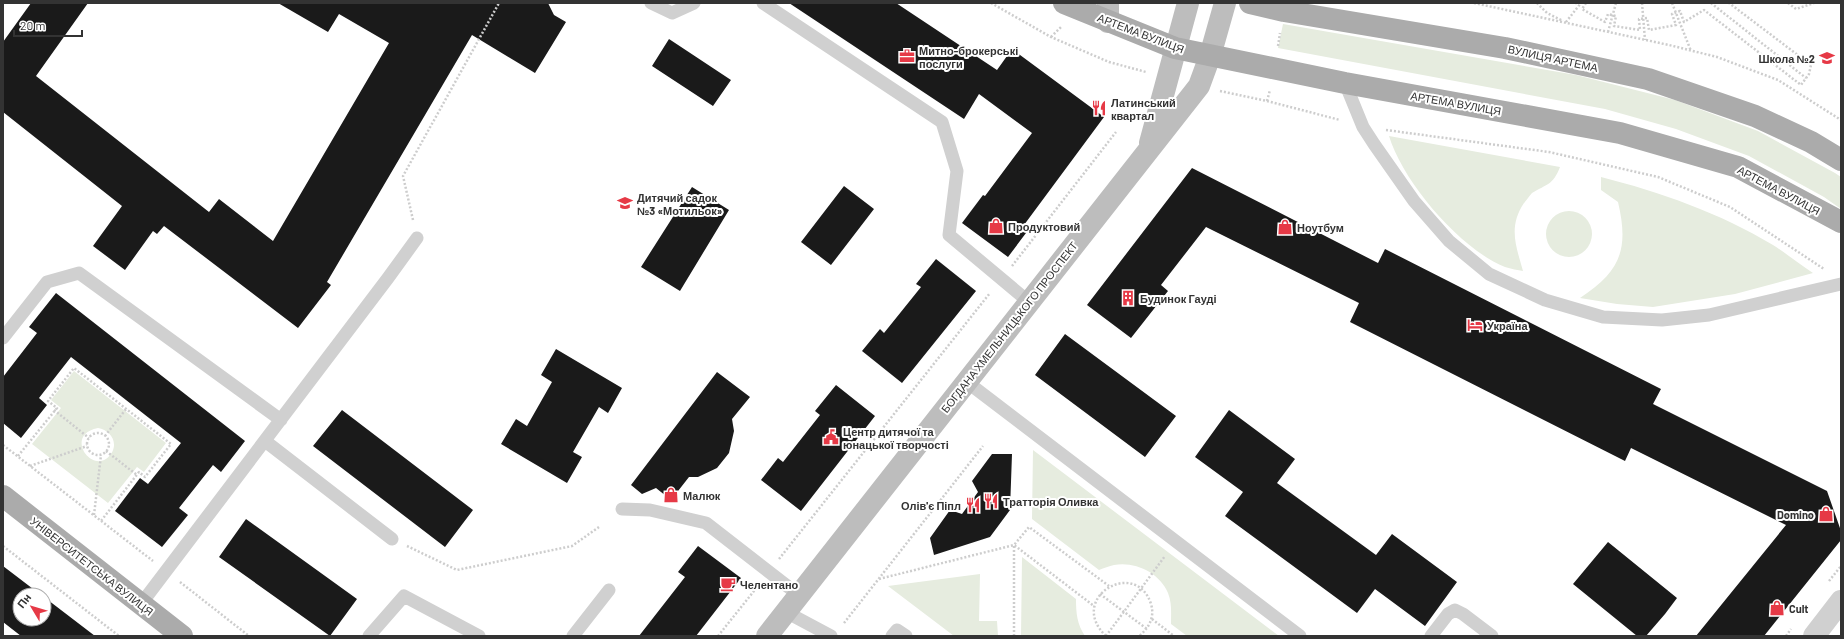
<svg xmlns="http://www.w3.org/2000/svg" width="1844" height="639" viewBox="0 0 1844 639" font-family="Barlow,sans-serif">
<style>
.green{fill:#e6ecdf;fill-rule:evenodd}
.building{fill:#1a1a1a}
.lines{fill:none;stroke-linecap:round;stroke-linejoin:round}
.path{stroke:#cdcdcd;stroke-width:2.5;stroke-dasharray:2 2;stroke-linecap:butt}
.service{stroke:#d0d0d0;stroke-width:13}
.minor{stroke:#d0d0d0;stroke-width:22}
.secondary{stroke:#bdbdbd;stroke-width:22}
.primary{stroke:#ababab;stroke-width:22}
.labels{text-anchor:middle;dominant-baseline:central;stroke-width:4;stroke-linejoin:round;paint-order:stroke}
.street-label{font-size:11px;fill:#333;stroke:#fff}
.poi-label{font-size:11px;font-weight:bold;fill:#333;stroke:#fff;text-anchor:start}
</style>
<rect width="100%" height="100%" fill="#fff"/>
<path class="green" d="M 1283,24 L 1576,75 L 1675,100 L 1758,131 L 1835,173 L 1841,177 L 1841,209 L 1824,197 L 1749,156 L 1676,129 L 1605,109 L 1278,48 Z
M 1389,136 L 1560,167 C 1553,185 1547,184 1532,193 C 1529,196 1527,200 1524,203 C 1508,227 1516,246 1523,271 C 1518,270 1511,269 1505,267 C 1460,249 1403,182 1389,136 Z
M 1601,177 C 1660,192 1720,213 1773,245 C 1787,254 1799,264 1813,273 L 1735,294 L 1653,307 L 1617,304 L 1580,298 C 1621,271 1629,249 1618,202 L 1601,190 Z
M1546 234a23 23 0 1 1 46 0a23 23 0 1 1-46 0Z
M 74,371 L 166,443 L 144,472 L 137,467 L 108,503 L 32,444 L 61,408 L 51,400 ZM 98,428 C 110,430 119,442 111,454 C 94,478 62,435 98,428 Z
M 1033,450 L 1279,636 L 1187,636 L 1171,624 C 1171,613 1172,603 1168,593 C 1160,573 1135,561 1114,565 C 1109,566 1104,568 1099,570 L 1032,519 Z
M 1022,557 L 1076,599 C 1076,613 1077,624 1085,636 L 1021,636 Z
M 980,574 L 979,621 L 997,621 L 998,636 L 954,636 L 888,586 Z"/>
<path class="building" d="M 31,3 L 88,3 L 36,76 L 209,212 L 219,199 L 273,241 L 389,43 L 339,14 L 328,32 L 278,3 L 548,3 L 554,15 L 566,22 L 535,73 L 472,35 L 327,282 L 331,285 L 298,328 L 164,226 L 157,234 L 153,231 L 125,270 L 93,246 L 122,206 L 3,112 L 3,42 Z
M 789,3 L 896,3 L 997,70 L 1012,49 L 1104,117 L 1024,225 L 1029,229 L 1008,257 L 962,223 L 983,195 L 985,196 L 1032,133 L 979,94 L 964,119 Z
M 669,39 L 731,80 L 713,106 L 652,66 Z
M 1192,168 L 1378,263 L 1385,249 L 1661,389 L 1653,404 L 1827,491 L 1841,531 L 1841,540 L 1764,636 L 1696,636 L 1786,525 L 1631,448 L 1625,461 L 1350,322 L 1359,303 L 1206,227 L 1161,285 L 1168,291 L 1131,338 L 1087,305 Z
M 844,186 L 874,209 L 831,265 L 801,242 Z
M 692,187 L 729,210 L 680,291 L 641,267 Z
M 936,259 L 976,291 L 902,383 L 862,351 L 880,329 L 884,333 L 921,287 L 916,284 Z
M 56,293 L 245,441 L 221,472 L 213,465 L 179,508 L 188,515 L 162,547 L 115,511 L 140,478 L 148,484 L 181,443 L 71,357 L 39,398 L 47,405 L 21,438 L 3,423 L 3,377 L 37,333 L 29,327 Z
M 1065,334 L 1176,416 L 1145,457 L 1035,375 Z
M 556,349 L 622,388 L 608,413 L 599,407 L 573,452 L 582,457 L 567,483 L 501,444 L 516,419 L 527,426 L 552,382 L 541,375 Z
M 717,372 L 750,397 L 732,419 L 734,431 L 729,453 L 717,468 L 698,477 L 689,477 L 671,500 L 656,488 L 642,494 L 631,485 Z
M 836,385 L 875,416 L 801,511 L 761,480 L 778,458 L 783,462 L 820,415 L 815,411 Z
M 342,410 L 473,510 L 445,547 L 313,446 Z
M 1229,410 L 1295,459 L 1277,483 L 1376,555 L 1392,534 L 1457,582 L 1425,626 L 1375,589 L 1357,613 L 1225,516 L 1243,492 L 1195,457 Z
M 992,454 L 1012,454 L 1010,510 L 990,537 L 934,555 L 930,538 L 950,510 L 962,514 L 978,492 L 972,481 Z
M 246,519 L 357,599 L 330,636 L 219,557 Z
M 1608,542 L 1677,598 L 1665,614 L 1646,636 L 1637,636 L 1573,584 Z
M 698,546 L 741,578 L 696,636 L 639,636 L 685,577 L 678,572 Z
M 3,566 L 41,595 L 20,595 L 20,619 L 44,619 L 44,597 L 95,636 L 21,636 L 3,622 Z"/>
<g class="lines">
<path class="path" d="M 991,3 L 1051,37 L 1109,62 L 1146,72
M 1474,3 L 1669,45 L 1717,57 L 1778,80 L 1841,120
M 1537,3 L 1547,13 L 1563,21
M 1575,3 L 1577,3
M 1586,3 L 1582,9 L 1605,22 L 1608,14 L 1616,16 L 1614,26 L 1640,30 L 1639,19 L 1647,18 L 1649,30 L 1676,25 L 1672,14 L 1680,11 L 1684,22 L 1704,10 L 1801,85 L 1809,74 L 1811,65 L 1729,3
M 1642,3 L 1645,40
M 1672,3 L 1691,51
M 1711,3 L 1806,78
M 1788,3 L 1796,9 L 1814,3
M 1566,22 L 1581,3
M 1608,32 L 1616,3
M 1051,37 L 1062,26
M 1278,46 L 1280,33
M 1220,91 L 1267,101 L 1340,120
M 1267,101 L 1270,90
M 1386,130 L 1549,152 L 1658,177 L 1730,207 L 1824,269
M 413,220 L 403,176 L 499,3
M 1012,266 L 1116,132
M 54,410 L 89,438
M87 444a11 11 0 1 1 22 0a11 11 0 1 1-22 0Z
M 105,436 L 126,409
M 3,445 L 153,561
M 106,451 L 137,475
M 18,456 L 57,408 L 48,401 L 74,368 L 171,444 L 145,477 L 139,472 L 101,521
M 30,466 L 87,446
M 94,515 L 101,455
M 3,546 L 119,636
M 407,546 L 457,570 L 572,546 L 599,527
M 779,559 L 990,293
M 879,579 L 1014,545 L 1094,606
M 1829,581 L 1841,566
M 180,582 L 249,636
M 1100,594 L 1147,629
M 1152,619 L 1174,636
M 844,623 L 983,446
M 718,636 L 758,586
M 1014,636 L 1014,545 L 1029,527 L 1109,586
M 1106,636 C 1066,598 1136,557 1151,604 C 1155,617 1149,628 1139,636
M 1106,636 L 1165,556
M 1786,636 L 1791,629"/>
<path class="service" d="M 651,3 L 672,13 L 694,3
M 763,3 L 942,122 L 957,171 L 949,235 L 1029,302
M 1345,83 L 1363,127 L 1374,144 L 1414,201 L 1449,241 L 1489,274 L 1545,300 L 1603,317 L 1662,320 L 1709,315 L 1841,284
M 3,338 L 47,282 L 79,273 L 281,420
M 967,382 L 1300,636
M 265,441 L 392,539
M 622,509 L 650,510 L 706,523 L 800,596
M 141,604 L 388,278 L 417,238
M 786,612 L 831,636
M 369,636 L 404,596 L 479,636
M 573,636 L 609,590
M 892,636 L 897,630 L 906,636
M 1431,636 L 1448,614 L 1455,610 L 1463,614 L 1492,636"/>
<path class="minor" d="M 1814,636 L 1841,601"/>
<path class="secondary" d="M 1108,22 L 1108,3
M 1150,143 L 1188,3
M 767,636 L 1199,86 L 1210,56 L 1225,3"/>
<path class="primary" d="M 1064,3 L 1175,48 L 1345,83 L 1620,133 L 1738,167 L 1841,222
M 1250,3 L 1284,11 L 1505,48 L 1648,79 L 1755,116 L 1811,142 L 1841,160
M 3,496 L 182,636"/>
</g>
<defs>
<g id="office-bare" transform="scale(1.2)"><path d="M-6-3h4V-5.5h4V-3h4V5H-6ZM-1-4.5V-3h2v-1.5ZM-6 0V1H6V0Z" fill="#e63946" stroke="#fff" stroke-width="2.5" paint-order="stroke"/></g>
<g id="school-bare" transform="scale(1.2)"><path d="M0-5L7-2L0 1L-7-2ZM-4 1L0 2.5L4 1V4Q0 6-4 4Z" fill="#e63946" stroke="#fff" stroke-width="2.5" paint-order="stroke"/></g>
<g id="restaurant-bare" transform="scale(1.2)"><path d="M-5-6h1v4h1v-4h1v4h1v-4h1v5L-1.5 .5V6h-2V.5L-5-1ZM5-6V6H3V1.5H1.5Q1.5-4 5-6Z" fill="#e63946" stroke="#fff" stroke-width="2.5" paint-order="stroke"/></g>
<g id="shop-bare" transform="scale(1.2)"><path d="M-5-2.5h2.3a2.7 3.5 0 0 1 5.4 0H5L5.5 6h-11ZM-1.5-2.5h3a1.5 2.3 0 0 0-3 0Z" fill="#e63946" stroke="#fff" stroke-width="2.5" paint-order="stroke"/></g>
<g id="building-bare" transform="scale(1.2)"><path d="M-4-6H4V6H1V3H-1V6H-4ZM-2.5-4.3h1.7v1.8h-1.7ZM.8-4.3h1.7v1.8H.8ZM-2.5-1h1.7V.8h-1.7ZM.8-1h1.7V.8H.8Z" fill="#e63946" stroke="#fff" stroke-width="2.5" paint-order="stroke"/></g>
<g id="hotel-bare" transform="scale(1.2)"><path d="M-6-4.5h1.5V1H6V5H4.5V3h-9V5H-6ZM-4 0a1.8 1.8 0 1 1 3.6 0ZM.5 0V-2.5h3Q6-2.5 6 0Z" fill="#e63946" stroke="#fff" stroke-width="2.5" paint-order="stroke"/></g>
<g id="civic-bare" transform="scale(1.2)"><path d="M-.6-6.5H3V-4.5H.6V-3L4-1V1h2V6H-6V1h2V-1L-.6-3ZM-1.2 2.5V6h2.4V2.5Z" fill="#e63946" stroke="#fff" stroke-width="2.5" paint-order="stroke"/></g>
<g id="cafe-bare" transform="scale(1.2)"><path d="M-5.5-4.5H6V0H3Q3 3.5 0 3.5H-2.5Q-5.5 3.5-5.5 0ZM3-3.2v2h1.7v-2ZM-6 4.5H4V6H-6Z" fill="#e63946" stroke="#fff" stroke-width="2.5" paint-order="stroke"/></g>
</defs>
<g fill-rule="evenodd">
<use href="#office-bare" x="907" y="56"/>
<use href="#school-bare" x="1827" y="58"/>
<use href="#restaurant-bare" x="1099" y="108"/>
<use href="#school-bare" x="625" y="203"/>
<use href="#shop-bare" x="996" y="226"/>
<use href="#shop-bare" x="1285" y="227"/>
<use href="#building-bare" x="1128" y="298"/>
<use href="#hotel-bare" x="1475" y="325"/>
<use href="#civic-bare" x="831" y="437"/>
<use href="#shop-bare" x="671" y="495"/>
<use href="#restaurant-bare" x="991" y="501"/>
<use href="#restaurant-bare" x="973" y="505"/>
<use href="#shop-bare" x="1826" y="514"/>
<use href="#cafe-bare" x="728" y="584"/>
<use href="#shop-bare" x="1777" y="608"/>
</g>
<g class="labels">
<g class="street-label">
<text transform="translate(1141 33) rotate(21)">АРТЕМА ВУЛИЦЯ</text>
<text transform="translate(1553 58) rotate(12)">ВУЛИЦЯ АРТЕМА</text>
<text transform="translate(1456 103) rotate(10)">АРТЕМА ВУЛИЦЯ</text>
<text transform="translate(1779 190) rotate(28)">АРТЕМА ВУЛИЦЯ</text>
<text transform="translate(1009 327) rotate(-52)">БОГДАНА ХМЕЛЬНИЦЬКОГО ПРОСПЕКТ</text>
<text transform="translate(92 566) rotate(38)">УНІВЕРСИТЕТСЬКА ВУЛИЦЯ</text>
</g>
<g class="poi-label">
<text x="919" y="50">Митно-брокерські<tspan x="919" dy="13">послуги</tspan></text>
<text x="1815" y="58" text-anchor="end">Школа №2</text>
<text x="1111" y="102">Латинський<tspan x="1111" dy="13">квартал</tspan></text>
<text x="637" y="197">Дитячий садок<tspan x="637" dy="13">№3 «Мотильок»</tspan></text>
<text x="1008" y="226">Продуктовий</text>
<text x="1297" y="227">Ноутбум</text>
<text x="1140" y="298">Будинок Гауді</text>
<text x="1487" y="325">Україна</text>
<text x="843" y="431">Центр дитячої та<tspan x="843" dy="13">юнацької творчості</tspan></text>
<text x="683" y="495">Малюк</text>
<text x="1003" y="501">Тратторія Оливка</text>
<text x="961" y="505" text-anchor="end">Олів'є Піпл</text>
<text x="1814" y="514" text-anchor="end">Domino</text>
<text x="740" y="584">Челентано</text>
<text x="1789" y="608">Cult</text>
</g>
</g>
<rect width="1844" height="639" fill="none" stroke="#333333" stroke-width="8"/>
<g transform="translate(32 607) rotate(308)"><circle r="19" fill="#ffffff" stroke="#adadad"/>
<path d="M0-3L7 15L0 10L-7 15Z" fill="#e63946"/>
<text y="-6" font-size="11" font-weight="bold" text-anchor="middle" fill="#333333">Пн</text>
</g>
<path d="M14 30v6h68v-6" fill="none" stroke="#333333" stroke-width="2"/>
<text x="20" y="30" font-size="12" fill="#333333" stroke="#ffffff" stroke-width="3" paint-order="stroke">20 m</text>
</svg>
